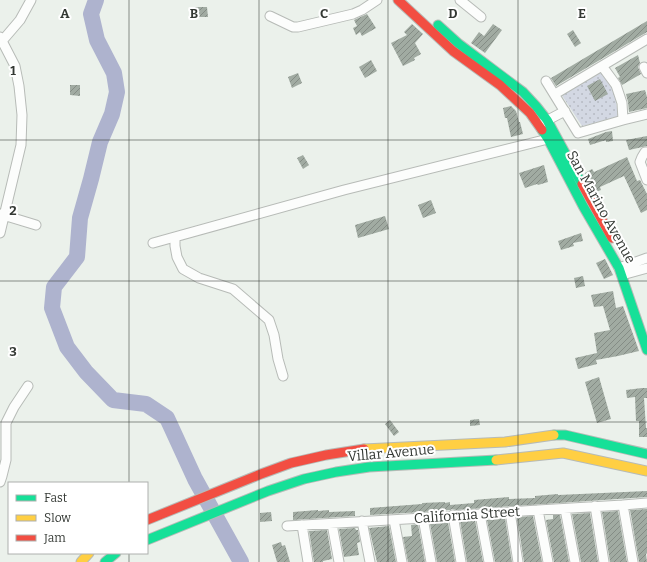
<svg xmlns="http://www.w3.org/2000/svg" width="647" height="562" viewBox="0 0 647 562" font-family="Bitter,serif">
<style>
.park{fill:url(#park-dots)}
.lines{fill:none;stroke-linecap:round;stroke-linejoin:round}
.river{stroke:#aeb3ce;stroke-width:16}
.building{fill:url(#building-hatch)}
.street-casing{stroke:#b7bbb7;stroke-width:11}
.fast-casing{stroke:#b7bbb7;stroke-width:11}
.slow-casing{stroke:#b7bbb7;stroke-width:11}
.jam-casing{stroke:#b7bbb7;stroke-width:11}
.street{stroke:#fcfdfc;stroke-width:9}
.fast{stroke:#16e098;stroke-width:9}
.slow{stroke:#ffcf43;stroke-width:9}
.jam{stroke:#f24e42;stroke-width:9}
.grid{fill:none;stroke:#343934;stroke-width:1;stroke-opacity:0.55}
.labels{text-anchor:middle;dominant-baseline:central;stroke-width:4;stroke-linejoin:round;paint-order:stroke}
.street-label{font-size:14px;fill:#343934;stroke:#fff}
.grid-label{font-size:13px;text-anchor:middle;font-weight:bold;fill:#343934;stroke:#fff;stroke-width:4;stroke-linejoin:round;paint-order:stroke}
</style>
<defs>
<pattern id="park-dots" width="8" height="8" patternUnits="userSpaceOnUse"><rect width="8" height="8" fill="#d3d8e3"/><path d="M2 2h.1M6 6h.1" fill="none" stroke="#b6bac3" stroke-width="1.8" stroke-linecap="round"/></pattern>
<pattern id="building-hatch" width="6" height="6" patternUnits="userSpaceOnUse"><rect width="6" height="6" fill="#a1aba2"/><path d="M-1 1l2-2M0 6l6-6M5 7l2-2" fill="none" stroke="#848c85"/></pattern>
</defs>
<rect width="100%" height="100%" fill="#ebf1eb"/>
<path class="park" d="M 602,70 L 615,92 L 618,117 L 582,126 L 561,94 Z"/>
<g class="lines">
<path class="river" d="M 96,0 L 91,14 L 97,40 L 114,73 L 117,92 L 112,114 L 100,142 L 91,179 L 80,218 L 77,257 L 54,287 L 52,308 L 67,347 L 86,372 L 113,400 L 146,404 L 167,418 L 195,479 L 241,562"/>
</g>
<path class="building" d="M 194,7 L 207,7 L 208,17 L 195,17 Z
M 367,14 L 376,28 L 362,36 L 360,32 L 356,35 L 353,28 L 357,26 L 354,20 Z
M 647,21 L 647,32 L 556,86 L 551,78 Z
M 412,24 L 423,34 L 415,43 L 421,54 L 414,58 L 415,60 L 403,66 L 391,43 L 407,35 L 404,32 Z
M 493,24 L 502,30 L 485,53 L 471,43 L 479,32 L 484,36 Z
M 573,30 L 581,43 L 575,47 L 567,34 Z
M 638,55 L 640,63 L 638,67 L 641,74 L 622,85 L 618,78 L 620,77 L 615,68 Z
M 371,60 L 377,71 L 365,78 L 359,67 Z
M 298,73 L 302,83 L 292,88 L 288,77 Z
M 600,79 L 608,94 L 595,101 L 587,86 Z
M 70,85 L 80,85 L 80,96 L 70,95 Z
M 645,90 L 647,97 L 647,108 L 629,112 L 628,102 L 626,94 Z
M 511,106 L 516,111 L 519,122 L 520,122 L 523,134 L 511,137 L 507,118 L 505,118 L 503,108 Z
M 612,131 L 613,141 L 606,142 L 606,140 L 590,145 L 588,139 L 606,132 Z
M 647,136 L 647,146 L 629,150 L 626,140 Z
M 303,155 L 309,165 L 303,169 L 297,158 Z
M 627,157 L 637,181 L 640,180 L 647,194 L 647,210 L 641,213 L 624,176 L 600,187 L 601,190 L 596,192 L 585,173 L 592,169 L 594,172 Z
M 544,165 L 548,182 L 538,185 L 537,184 L 525,188 L 519,173 Z
M 431,200 L 436,213 L 423,218 L 418,205 Z
M 385,216 L 389,229 L 358,238 L 355,225 Z
M 581,233 L 583,241 L 573,243 L 574,246 L 561,250 L 558,241 Z
M 605,259 L 613,275 L 604,279 L 596,263 Z
M 583,276 L 585,286 L 576,288 L 574,278 Z
M 613,291 L 616,308 L 623,306 L 639,351 L 618,356 L 596,360 L 597,364 L 578,369 L 575,358 L 597,353 L 594,333 L 610,330 L 603,306 L 594,307 L 591,295 Z
M 599,377 L 611,419 L 597,423 L 585,382 Z
M 642,388 L 647,388 L 647,398 L 644,398 L 646,428 L 647,428 L 647,437 L 639,437 L 639,421 L 636,421 L 635,397 L 627,398 L 626,390 Z
M 479,419 L 480,425 L 470,426 L 470,420 Z
M 390,420 L 399,432 L 394,436 L 385,424 Z
M 647,491 L 647,497 L 456,510 L 452,509 L 450,510 L 423,512 L 370,515 L 370,508 L 422,504 L 422,503 L 445,502 L 445,503 L 450,502 L 450,505 L 474,503 L 474,500 L 509,497 L 509,499 L 535,498 L 535,496 L 558,494 L 558,495 Z
M 647,509 L 647,553 L 646,554 L 647,562 L 639,562 L 630,510 Z
M 318,510 L 318,511 L 329,510 L 329,512 L 355,511 L 355,516 L 293,520 L 293,512 Z
M 618,511 L 627,562 L 610,562 L 602,512 Z
M 271,512 L 272,521 L 260,522 L 260,513 Z
M 590,513 L 598,562 L 581,562 L 572,514 Z
M 553,515 L 560,515 L 569,562 L 554,562 L 546,520 L 553,519 Z
M 533,516 L 542,562 L 524,562 L 517,517 Z
M 505,518 L 512,562 L 495,562 L 487,520 Z
M 475,520 L 483,562 L 467,562 L 460,521 Z
M 448,522 L 455,562 L 437,562 L 430,524 Z
M 418,524 L 425,562 L 408,562 L 403,537 L 412,536 L 411,525 Z
M 389,526 L 396,562 L 377,562 L 369,528 Z
M 355,528 L 356,530 L 358,530 L 360,542 L 357,543 L 359,555 L 344,557 L 339,529 Z
M 327,530 L 332,559 L 323,561 L 323,562 L 314,562 L 309,531 Z
M 281,542 L 282,546 L 285,545 L 290,562 L 277,562 L 272,545 Z"/>
<g class="lines">
<g class="street-casing">
<path id="street" d="M 460,0 L 481,17
M 270,16 L 293,27 L 298,27 L 353,14 L 362,10 L 377,0
M 0,37 L 15,66 L 19,86 L 22,115 L 21,145 L 0,233
M 2,41 L 20,20 L 31,0
M 602,66 L 616,85 L 622,103 L 623,120
M 644,67 L 647,73
M 546,81 L 578,133 L 623,120 L 647,114
M 555,94 L 647,39
M 544,122 L 565,111
M 647,152 L 645,152 L 642,157 L 640,162 L 647,180
M 0,214 L 36,225
M 175,237 L 175,246 L 177,257 L 183,269 L 199,278 L 233,289 L 269,320 L 274,335 L 278,359 L 283,376
M 153,243 L 344,190 L 552,138
M 619,268 L 647,258
M 622,275 L 647,268
M 0,482 L 2,476 L 6,460 L 6,423 L 14,407 L 28,386
M 623,505 L 633,562
M 595,506 L 604,562
M 565,509 L 575,562
M 538,510 L 548,562
M 510,512 L 518,562
M 480,514 L 489,562
M 453,515 L 461,562
M 423,518 L 431,562
M 394,520 L 402,562
M 362,521 L 370,562
M 332,524 L 339,562
M 302,525 L 308,562
M 287,526 L 423,518 L 538,510 L 623,505 L 647,503"/>
</g>
<g class="fast-casing">
<path id="fast" d="M 438,25 L 459,44 L 523,92 L 536,106 L 547,120 L 582,184
M 542,130 L 548,139 L 583,206 L 619,268 L 647,350
M 554,435 L 565,435 L 647,454
M 147,540 L 268,491 L 304,479 L 336,472 L 369,467 L 496,460
M 105,562 L 116,553"/>
</g>
<g class="slow-casing">
<path id="slow" d="M 364,449 L 505,442 L 554,435
M 496,460 L 563,453 L 647,471
M 81,562 L 89,553"/>
</g>
<g class="jam-casing">
<path id="jam" d="M 398,0 L 453,51 L 500,85 L 530,113 L 542,130
M 582,184 L 612,238
M 147,520 L 261,474 L 291,463 L 326,455 L 364,449"/>
</g>
<use href="#street" class="street"/>
<use href="#fast" class="fast"/>
<use href="#slow" class="slow"/>
<use href="#jam" class="jam"/>
</g>
<path class="grid" d="M 129,0 L 129,483M 259,0 L 259,562M 388,0 L 388,562M 518,0 L 518,562M 0,140 L 647,140M 0,281 L 647,281M 0,422 L 647,422M 129,553 L 129,562"/>
<g class="labels">
<g class="street-label">
<text transform="translate(601 207) rotate(61)">San Marino Avenue</text>
<text transform="translate(391 453) rotate(-5)">Villar Avenue</text>
<text transform="translate(467 515) rotate(-4)">California Street</text>
</g>
</g>
<g class="grid-label">
<text x="65" y="18">A</text>
<text x="194" y="18">B</text>
<text x="324" y="18">C</text>
<text x="453" y="18">D</text>
<text x="582" y="18">E</text>
<text x="13" y="75">1</text>
<text x="13" y="215">2</text>
<text x="13" y="356">3</text>
</g>
<rect x="8" y="482" width="140" height="72" fill="#ffffff" stroke="#aeb0ae"/>
<rect x="16" y="495" width="20" height="6" fill="#16e098" stroke="#aeb0ae"/>
<text x="44" y="502" font-size="12" fill="#343934">Fast</text>
<rect x="16" y="515" width="20" height="6" fill="#ffcf43" stroke="#aeb0ae"/>
<text x="44" y="522" font-size="12" fill="#343934">Slow</text>
<rect x="16" y="535" width="20" height="6" fill="#f24e42" stroke="#aeb0ae"/>
<text x="44" y="542" font-size="12" fill="#343934">Jam</text>
</svg>
